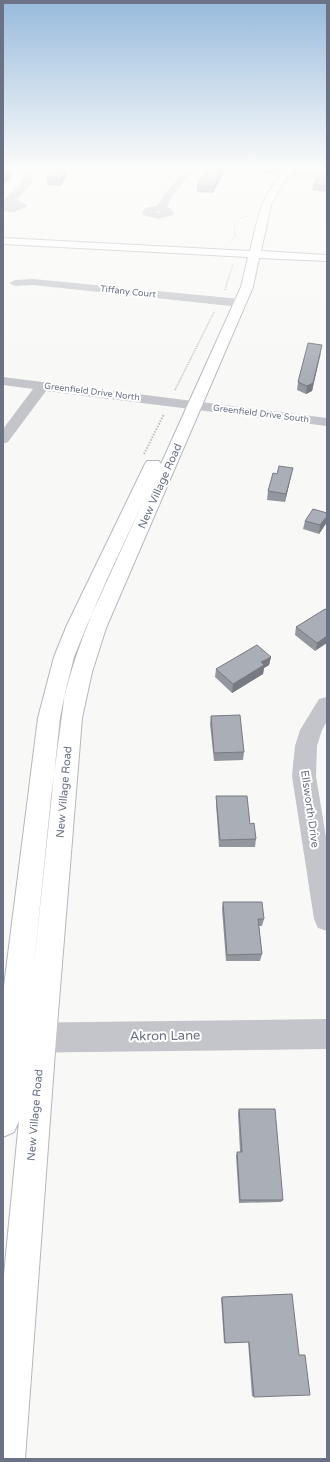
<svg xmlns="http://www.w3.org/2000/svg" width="330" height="1462" viewBox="0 0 330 1462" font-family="'Varela Round',sans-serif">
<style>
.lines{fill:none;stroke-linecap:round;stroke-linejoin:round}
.major-casing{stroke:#b4b7bc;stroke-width:2}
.path-far2{stroke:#bbbcc0;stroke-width:1;stroke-dasharray:1 1;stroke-linecap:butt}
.path-far1{stroke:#bbbcc0;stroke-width:1.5;stroke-dasharray:1 1;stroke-linecap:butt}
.path{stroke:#bbbcc0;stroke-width:2;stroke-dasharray:1.5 1.5;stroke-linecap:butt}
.minor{fill:#c3c5ca;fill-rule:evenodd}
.major{fill:#fff;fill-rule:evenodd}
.wall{fill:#92969d}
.shaded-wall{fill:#777a80}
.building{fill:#aaaeb7;stroke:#777a80}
.labels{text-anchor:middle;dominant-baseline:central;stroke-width:4;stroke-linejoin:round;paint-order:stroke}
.far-street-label{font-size:9px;fill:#6b7285;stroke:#fff}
.street-label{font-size:11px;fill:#6b7285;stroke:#fff}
.near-street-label{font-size:13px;fill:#6b7285;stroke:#fff}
</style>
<rect width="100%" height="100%" fill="#f8f9f7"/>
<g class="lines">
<g class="major-casing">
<path id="major" d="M 286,170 L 295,170 L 282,185 L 271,205 L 261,251 L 327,255 L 327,261 L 259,258 L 253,287 L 106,628 L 92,672 L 82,718 L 56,1038 L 25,1459 L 3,1459 L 3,1285 L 19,1121 L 14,1132 L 3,1137 L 3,994 L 38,718 L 54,657 L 67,625 L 145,464 L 147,461 L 159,461 L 161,464 L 241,287 L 248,257 L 3,244 L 3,238 L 250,251 C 259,215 260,197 286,170 ZM 149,489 C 115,564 75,637 60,718 L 33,974 L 51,797 L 65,693 L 74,657 L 87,625 Z"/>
</g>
<path class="path-far2" d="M 231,241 L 235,237 L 234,225 L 241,218 L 251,215
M 229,277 L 233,264"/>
<path class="path-far1" d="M 225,290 L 229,276
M 175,390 L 214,312"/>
<path class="path" d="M 144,454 L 164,414"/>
<path class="minor" d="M 27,170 L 35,170 L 31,184 L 17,199 L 28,206 L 14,212 L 3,211 L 3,201 L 22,183 Z
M 185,170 L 193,170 L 171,198 L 167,207 L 170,208 L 174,213 L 173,215 L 158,219 L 143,215 L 142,213 L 145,208 L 157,206 L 164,195 ZM 160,211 L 162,212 L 154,212 Z
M 255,170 L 278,170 L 327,175 L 327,181 L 259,173 Z
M 33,279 L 240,299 L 246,303 L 240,307 L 33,285 L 15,286 L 9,283 L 15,280 Z
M 3,377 L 327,418 L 327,426 L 46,391 L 8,442 L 3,444 L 3,429 L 33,389 L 3,385 Z
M 327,697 L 327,721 L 322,730 L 317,746 L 316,776 L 327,843 L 327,931 L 318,928 L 314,919 L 292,776 L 293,765 L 295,746 L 300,730 L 319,699 Z
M 327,1019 L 327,1049 L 3,1053 L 3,1023 Z"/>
<use href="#major" class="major"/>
</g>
<path class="wall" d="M 223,173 L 213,193 L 197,192 L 197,185 Z
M 66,176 L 61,186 L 47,185 L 46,179 Z
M 327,176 L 327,192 L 312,190 L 313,184 Z
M 321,353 L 312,391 L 306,394 L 297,390 L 298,382 Z
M 277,474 L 291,476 L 285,502 L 267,500 L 268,491 Z
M 327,513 L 327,522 L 319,534 L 303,529 L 305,521 Z
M 327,610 L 315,651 L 295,635 L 296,627 Z
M 271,657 L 269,665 L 264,668 L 263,674 L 232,693 L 215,677 L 216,669 Z
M 211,716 L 244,752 L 243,760 L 214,761 L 210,724 Z
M 216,796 L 250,824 L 256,839 L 255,847 L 219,847 L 216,804 Z
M 223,902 L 264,919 L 262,926 L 259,926 L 262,954 L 260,961 L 226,961 L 222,909 Z
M 239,1109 L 283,1200 L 281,1202 L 239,1203 L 236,1156 L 237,1152 L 240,1152 L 238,1113 Z
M 292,1294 L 254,1397 L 252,1396 L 248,1342 L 224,1343 L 221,1298 L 222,1297 Z"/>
<path class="shaded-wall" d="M 8,170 L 12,170 L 11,172 L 12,178 L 5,183 L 3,186 L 3,178 Z
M 65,170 L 67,170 L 66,176 L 61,186 L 61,179 Z
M 222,170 L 224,170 L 223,173 L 213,193 L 213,187 Z
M 322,345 L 312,391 L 306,394 L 307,386 Z
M 293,468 L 291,476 L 285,502 L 286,494 Z
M 327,516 L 327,522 L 319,534 L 320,525 Z
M 327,631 L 327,643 L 315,651 L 317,643 Z
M 271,657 L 269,665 L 264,668 L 263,674 L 232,693 L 233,684 L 261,662 Z"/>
<path class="building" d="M 3,170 L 8,170 L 7,172 L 11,172 L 4,176 L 3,178 Z
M 50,170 L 65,170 L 61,179 L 46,179 Z
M 207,170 L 222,170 L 213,187 L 197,185 Z
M 322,176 L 327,176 L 327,186 L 313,184 Z
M 308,343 L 322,345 L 313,383 L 307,386 L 298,382 Z
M 279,466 L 293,468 L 286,494 L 268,491 L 273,473 L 277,474 Z
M 313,509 L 327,513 L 327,516 L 320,525 L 305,521 Z
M 325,609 L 327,610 L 327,631 L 326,632 L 327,633 L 327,636 L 317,643 L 296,627 Z
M 257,645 L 271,657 L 261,662 L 264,665 L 233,684 L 216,669 Z
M 240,715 L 244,752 L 214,753 L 211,716 Z
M 216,796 L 247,796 L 250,824 L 254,823 L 256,839 L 220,840 Z
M 223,902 L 262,902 L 264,919 L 258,919 L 262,954 L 227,955 Z
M 239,1109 L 275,1109 L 283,1200 L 240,1200 L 237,1152 L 242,1152 Z
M 292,1294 L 299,1355 L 305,1355 L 310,1395 L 254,1397 L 249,1342 L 225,1343 L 222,1297 Z"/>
<linearGradient id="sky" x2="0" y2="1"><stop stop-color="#97badc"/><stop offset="0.45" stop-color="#fcfcfb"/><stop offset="1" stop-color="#fcfcfb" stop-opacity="0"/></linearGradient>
<rect width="330" height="374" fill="url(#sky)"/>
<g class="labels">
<g class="far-street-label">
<text transform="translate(128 292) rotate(6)">Tiffany Court</text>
<text transform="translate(92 392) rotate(7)">Greenfield Drive North</text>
<text transform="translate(261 414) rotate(7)">Greenfield Drive South</text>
</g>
<g class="street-label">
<text transform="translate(160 486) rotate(-66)">New Village Road</text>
<text transform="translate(64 792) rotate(-85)">New Village Road</text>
<text transform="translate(310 809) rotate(82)">Ellsworth Drive</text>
<text transform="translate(35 1115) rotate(-85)">New Village Road</text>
</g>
<g class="near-street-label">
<text transform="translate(165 1036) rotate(-1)">Akron Lane</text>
</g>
</g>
<rect width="330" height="1462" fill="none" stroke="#6b7285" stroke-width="8"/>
</svg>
